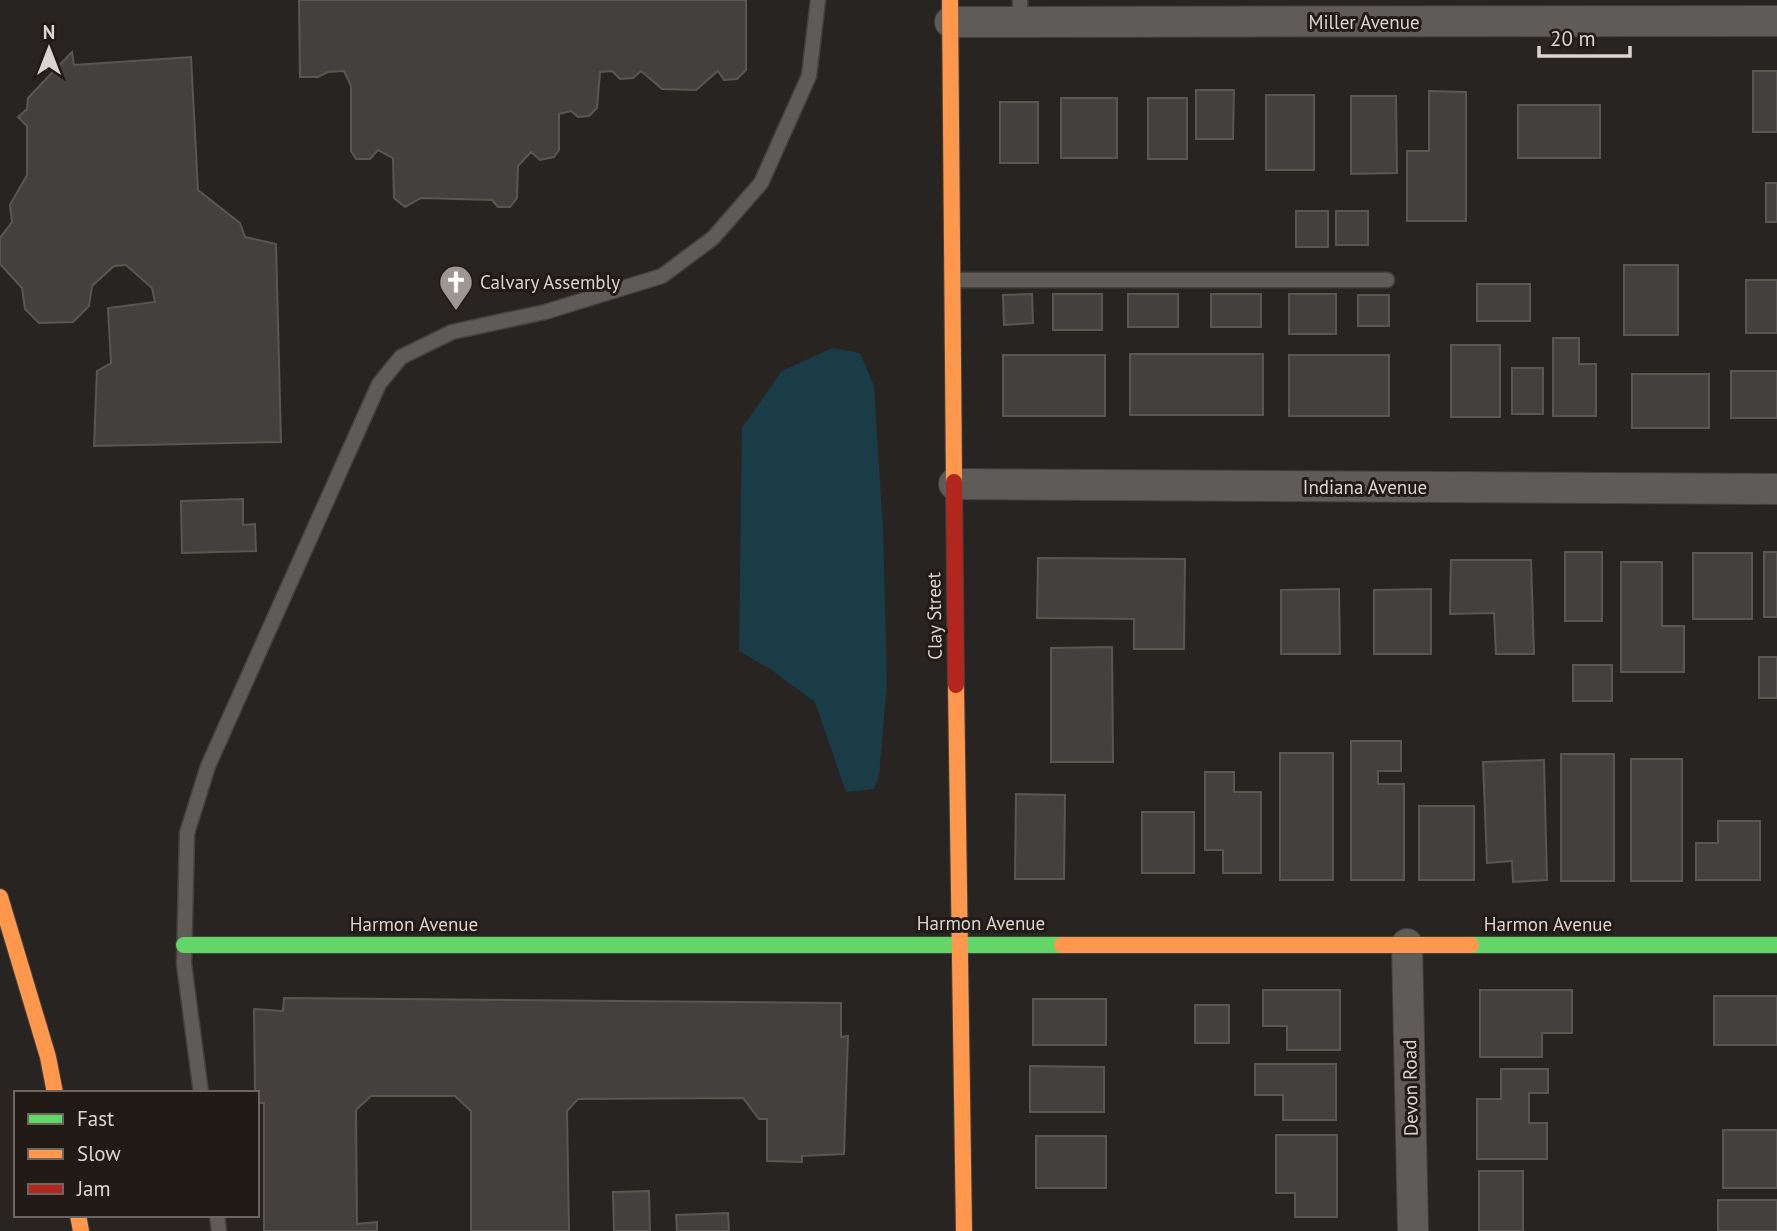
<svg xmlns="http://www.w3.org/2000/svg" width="1777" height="1231" viewBox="0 0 1777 1231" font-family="'PT Sans',sans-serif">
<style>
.water{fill:#193c47}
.building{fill:#44403f;stroke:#5a5654;stroke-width:2}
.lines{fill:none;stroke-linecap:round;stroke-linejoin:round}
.lane-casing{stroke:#45413f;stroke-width:17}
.street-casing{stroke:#45413f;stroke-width:32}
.fast-casing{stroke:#45413f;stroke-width:18}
.slow-casing{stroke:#45413f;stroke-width:18}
.jam-casing{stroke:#45413f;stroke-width:18}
.lane{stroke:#5f5b59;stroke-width:14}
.street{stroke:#5f5b59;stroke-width:30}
.fast{stroke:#63d668;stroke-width:16}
.slow{stroke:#ff974d;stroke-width:16}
.jam{stroke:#b3261e;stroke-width:16}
.labels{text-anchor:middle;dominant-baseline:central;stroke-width:6;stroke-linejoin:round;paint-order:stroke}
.street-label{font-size:19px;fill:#dbd5d2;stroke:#221a15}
.poi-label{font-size:19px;fill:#dbd5d2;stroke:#221a15;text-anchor:start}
</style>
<rect width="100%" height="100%" fill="#282422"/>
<path class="water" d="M 832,348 L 860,353 L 874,386 L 883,529 L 887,683 L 879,776 L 874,789 L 846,792 L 815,702 L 770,669 L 739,651 L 742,428 L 782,371 Z"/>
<path class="building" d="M 299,0 L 746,0 L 746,70 L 737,79 L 724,80 L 718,71 L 696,90 L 662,89 L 641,71 L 633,78 L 620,79 L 612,71 L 600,72 L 597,108 L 589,116 L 578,117 L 571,111 L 559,114 L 559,150 L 554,157 L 540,160 L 531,152 L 518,166 L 517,198 L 510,207 L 498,207 L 492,200 L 421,198 L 405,207 L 394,198 L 393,158 L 378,150 L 370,159 L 356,159 L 351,151 L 351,86 L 344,71 L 328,72 L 318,77 L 300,77 Z
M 72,52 L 74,65 L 191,57 L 198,190 L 240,223 L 245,237 L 276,244 L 281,442 L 94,446 L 97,371 L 111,363 L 108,308 L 155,302 L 152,288 L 126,265 L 114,266 L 92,286 L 89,306 L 73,322 L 39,323 L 25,309 L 22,288 L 0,264 L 0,238 L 12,222 L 10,205 L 27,175 L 27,126 L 18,117 L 27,109 L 28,98 Z
M 1753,71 L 1777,71 L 1777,132 L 1753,132 Z
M 1196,90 L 1234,90 L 1233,139 L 1196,139 Z
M 1429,91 L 1466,92 L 1466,221 L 1407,221 L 1407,151 L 1429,151 Z
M 1266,95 L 1314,95 L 1314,170 L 1266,170 Z
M 1351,96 L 1396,96 L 1397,173 L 1351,174 Z
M 1061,98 L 1117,98 L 1117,158 L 1061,158 Z
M 1148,98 L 1187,98 L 1187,159 L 1148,159 Z
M 1000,102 L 1038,102 L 1038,163 L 1000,163 Z
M 1518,105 L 1600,105 L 1600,158 L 1518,158 Z
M 1766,183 L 1777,183 L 1777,222 L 1766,222 Z
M 1296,211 L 1328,211 L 1328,247 L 1296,247 Z
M 1336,211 L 1368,211 L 1368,245 L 1336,245 Z
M 1624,265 L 1678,265 L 1678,335 L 1624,335 Z
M 1746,280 L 1777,280 L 1777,333 L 1746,333 Z
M 1477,284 L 1530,284 L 1530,321 L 1477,321 Z
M 1032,294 L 1033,323 L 1004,325 L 1003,295 Z
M 1053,294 L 1102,294 L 1102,330 L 1053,330 Z
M 1128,294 L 1178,294 L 1178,327 L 1128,327 Z
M 1211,294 L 1261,294 L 1261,327 L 1211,327 Z
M 1289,294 L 1336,294 L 1336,334 L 1289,334 Z
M 1358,295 L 1389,295 L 1389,326 L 1358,326 Z
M 1553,338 L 1579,338 L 1579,364 L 1596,364 L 1596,416 L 1553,416 Z
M 1451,345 L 1500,345 L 1500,417 L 1451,417 Z
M 1130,354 L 1263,354 L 1263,415 L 1130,415 Z
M 1003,355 L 1105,355 L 1105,416 L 1003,416 Z
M 1289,355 L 1389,355 L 1389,416 L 1289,416 Z
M 1512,368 L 1543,368 L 1543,414 L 1512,414 Z
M 1731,371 L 1777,371 L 1777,418 L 1731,418 Z
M 1632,374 L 1709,374 L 1709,428 L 1632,428 Z
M 243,499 L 243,525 L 255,524 L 256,551 L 182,553 L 181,501 Z
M 1565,552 L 1602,552 L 1602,621 L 1565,621 Z
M 1764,552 L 1777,552 L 1777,617 L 1764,617 Z
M 1693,553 L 1752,553 L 1752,619 L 1693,619 Z
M 1038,558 L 1185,559 L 1184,649 L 1134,649 L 1134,619 L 1037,618 Z
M 1451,560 L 1531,560 L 1534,654 L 1496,654 L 1494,613 L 1450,614 Z
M 1621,562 L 1662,562 L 1662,626 L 1684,626 L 1684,672 L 1621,672 Z
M 1339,589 L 1340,654 L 1281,654 L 1281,590 Z
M 1431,589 L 1431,654 L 1374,654 L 1374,590 Z
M 1112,647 L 1113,762 L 1051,762 L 1051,648 Z
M 1759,657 L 1777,657 L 1777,698 L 1759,698 Z
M 1573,665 L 1612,665 L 1612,701 L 1573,701 Z
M 1351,741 L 1401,741 L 1401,771 L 1378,771 L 1378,784 L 1404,784 L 1404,880 L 1351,880 Z
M 1280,753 L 1333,753 L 1333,880 L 1280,880 Z
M 1561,754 L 1614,754 L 1614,881 L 1561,881 Z
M 1631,759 L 1682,759 L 1682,881 L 1631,881 Z
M 1544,760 L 1547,880 L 1513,882 L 1512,861 L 1487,863 L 1483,762 Z
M 1205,772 L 1234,772 L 1234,792 L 1261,792 L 1261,873 L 1223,873 L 1223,850 L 1205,850 Z
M 1016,794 L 1065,795 L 1064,879 L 1015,879 Z
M 1419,806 L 1474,806 L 1474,880 L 1419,880 Z
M 1142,812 L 1194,812 L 1194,873 L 1142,873 Z
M 1718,821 L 1760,821 L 1760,880 L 1696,880 L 1696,843 L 1718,843 Z
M 1263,990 L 1340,990 L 1340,1050 L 1287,1050 L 1287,1026 L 1263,1026 Z
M 1480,990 L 1572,990 L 1572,1033 L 1542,1033 L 1542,1057 L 1480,1057 Z
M 1714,996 L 1777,996 L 1777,1045 L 1714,1045 Z
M 284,998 L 841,1003 L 841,1037 L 848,1036 L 844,1154 L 802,1156 L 802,1162 L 767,1161 L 767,1119 L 759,1119 L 743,1098 L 578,1099 L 567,1111 L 569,1231 L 471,1231 L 471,1111 L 455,1096 L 371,1096 L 356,1110 L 357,1224 L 377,1222 L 377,1231 L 264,1231 L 264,1103 L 257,1103 L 257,1093 L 255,1093 L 254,1009 L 283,1011 Z
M 1033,999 L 1106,999 L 1106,1045 L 1033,1045 Z
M 1195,1005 L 1229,1005 L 1229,1043 L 1195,1043 Z
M 1255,1064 L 1336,1064 L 1336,1120 L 1283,1120 L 1283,1095 L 1255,1095 Z
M 1030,1066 L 1104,1067 L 1104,1112 L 1030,1112 Z
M 1501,1069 L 1548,1069 L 1548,1093 L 1529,1093 L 1529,1123 L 1547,1123 L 1547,1159 L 1477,1159 L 1477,1099 L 1501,1099 Z
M 1723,1130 L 1777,1130 L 1777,1188 L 1723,1188 Z
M 1276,1135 L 1337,1135 L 1337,1217 L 1295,1217 L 1295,1193 L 1276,1193 Z
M 1036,1136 L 1106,1136 L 1106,1188 L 1036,1188 Z
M 1479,1171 L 1523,1171 L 1523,1231 L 1479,1231 Z
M 649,1191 L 650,1231 L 614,1231 L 613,1192 Z
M 1718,1200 L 1777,1200 L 1777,1231 L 1718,1231 Z
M 728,1213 L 729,1231 L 677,1231 L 676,1215 Z"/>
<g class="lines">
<g class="lane-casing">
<path id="lane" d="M 1020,0 L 1021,22
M 954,280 L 1387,280
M 201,1093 L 184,964 L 187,833 L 208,766 L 379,384 L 401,357 L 452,332 L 545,312 L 662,276 L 713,238 L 761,183 L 800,96 L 809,76 L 818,0
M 217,1215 L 219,1231"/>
</g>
<g class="street-casing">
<path id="street" d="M 950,22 L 1777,21
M 954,484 L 1777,489
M 1407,944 L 1413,1231"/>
</g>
<g class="fast-casing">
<path id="fast" d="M 184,945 L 1062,945
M 1471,945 L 1777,945"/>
</g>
<g class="slow-casing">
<path id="slow" d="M 950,0 L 954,482
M 956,685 L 964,1231
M 0,897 L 48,1057 L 55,1093
M 1062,945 L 1471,945
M 78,1215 L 81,1231"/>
</g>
<g class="jam-casing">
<path id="jam" d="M 954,482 L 956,685"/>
</g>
<use href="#lane" class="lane"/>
<use href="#street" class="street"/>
<use href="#fast" class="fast"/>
<use href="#slow" class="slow"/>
<use href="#jam" class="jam"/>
</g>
<defs>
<g id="church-pin" transform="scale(1.75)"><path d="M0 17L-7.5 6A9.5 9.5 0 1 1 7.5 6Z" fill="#9c9794" stroke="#221a15"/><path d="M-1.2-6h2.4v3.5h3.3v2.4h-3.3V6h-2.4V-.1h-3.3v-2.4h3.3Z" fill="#fff"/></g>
</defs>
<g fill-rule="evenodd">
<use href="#church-pin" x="456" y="282"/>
</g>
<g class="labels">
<g class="street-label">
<text x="1364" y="22">Miller Avenue</text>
<text x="1365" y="487">Indiana Avenue</text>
<text transform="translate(934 616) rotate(-91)">Clay Street</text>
<text x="981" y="923">Harmon Avenue</text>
<text x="414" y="924">Harmon Avenue</text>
<text x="1548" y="924">Harmon Avenue</text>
<text transform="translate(1410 1088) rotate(-91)">Devon Road</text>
</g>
<g class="poi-label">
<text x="480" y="282">Calvary Assembly</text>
</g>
</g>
<rect x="14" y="1091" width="245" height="126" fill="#221a15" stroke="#6c6561" stroke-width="2"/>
<rect x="28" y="1114" width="35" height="10" fill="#63d668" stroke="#6c6561" stroke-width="2"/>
<text x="77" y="1126" font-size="21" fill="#dbd5d2">Fast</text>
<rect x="28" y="1149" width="35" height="10" fill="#ff974d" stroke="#6c6561" stroke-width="2"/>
<text x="77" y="1161" font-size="21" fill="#dbd5d2">Slow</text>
<rect x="28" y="1184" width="35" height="10" fill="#b3261e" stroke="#6c6561" stroke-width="2"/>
<text x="77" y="1196" font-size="21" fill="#dbd5d2">Jam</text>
<g transform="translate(49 49)" stroke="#221a15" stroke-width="5" paint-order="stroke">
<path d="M0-5L12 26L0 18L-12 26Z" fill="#dbd5d2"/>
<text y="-10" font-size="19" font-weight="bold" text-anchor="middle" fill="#dbd5d2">N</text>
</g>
<path d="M1539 46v10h91v-10" fill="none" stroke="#dbd5d2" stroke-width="3.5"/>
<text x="1550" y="46" font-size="21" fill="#dbd5d2" stroke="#221a15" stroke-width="5" paint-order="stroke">20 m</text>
</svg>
